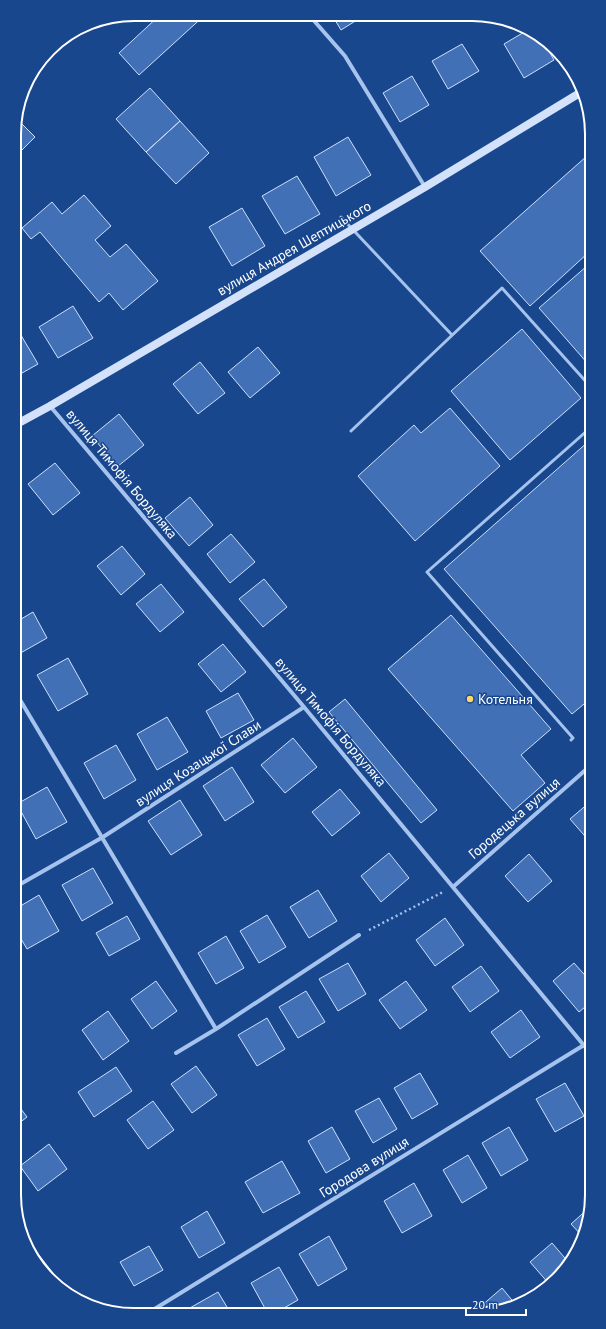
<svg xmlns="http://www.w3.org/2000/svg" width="606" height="1329" viewBox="0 0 606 1329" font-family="'PT Sans',sans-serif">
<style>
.building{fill:#4270b6;stroke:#ccdffa}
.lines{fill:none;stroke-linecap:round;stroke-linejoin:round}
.path{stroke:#a6c3ee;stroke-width:2.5;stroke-dasharray:2 3;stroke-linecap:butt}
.lane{stroke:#a6c3ee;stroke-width:3}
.street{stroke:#a6c3ee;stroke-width:4}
.secondary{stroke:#d3e2fa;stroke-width:8}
.poi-dot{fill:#ffd863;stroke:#19478e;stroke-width:1.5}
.labels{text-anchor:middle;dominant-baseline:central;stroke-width:3;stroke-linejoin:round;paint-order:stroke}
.street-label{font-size:14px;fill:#fff;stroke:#19478e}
.poi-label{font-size:14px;fill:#fff;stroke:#19478e;text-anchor:start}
.rim{fill:none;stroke:#fff;stroke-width:2}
</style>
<rect width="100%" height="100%" fill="#19478e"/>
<path class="building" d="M 161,14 L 206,14 L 139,75 L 119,53 Z
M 332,15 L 365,15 L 341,30 Z
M 526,31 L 542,39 L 554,60 L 524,78 L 504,44 Z
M 462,44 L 479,71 L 448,89 L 432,61 Z
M 412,76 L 429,105 L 400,122 L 383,93 Z
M 150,88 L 180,121 L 146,152 L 116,119 Z
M 16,118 L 35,137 L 14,158 L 14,126 Z
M 180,121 L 209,153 L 176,184 L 146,152 Z
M 348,137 L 371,175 L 336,196 L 314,157 Z
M 588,155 L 588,253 L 530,306 L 480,251 Z
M 297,176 L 320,214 L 285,234 L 262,196 Z
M 84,195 L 111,226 L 95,240 L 110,257 L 126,244 L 158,281 L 123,310 L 109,293 L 99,302 L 40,232 L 31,239 L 22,228 L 52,202 L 62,214 Z
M 242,208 L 265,246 L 232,266 L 209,227 Z
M 588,265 L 589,365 L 539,308 Z
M 73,306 L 93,338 L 58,358 L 39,327 Z
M 15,325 L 38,364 L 15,377 Z
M 522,329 L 581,398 L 510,460 L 451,391 Z
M 258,347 L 280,373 L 250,398 L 228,372 Z
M 200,362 L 225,393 L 198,414 L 173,384 Z
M 450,408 L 500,466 L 415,541 L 358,476 L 414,425 L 421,433 Z
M 119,414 L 144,445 L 117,467 L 92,436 Z
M 589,441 L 590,699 L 572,714 L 444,569 Z
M 55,463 L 80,493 L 53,515 L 28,484 Z
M 190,497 L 213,525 L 189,546 L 165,518 Z
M 231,534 L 255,562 L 230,583 L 207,554 Z
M 122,546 L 145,574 L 121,595 L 97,566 Z
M 264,579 L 287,607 L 263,627 L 239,599 Z
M 161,584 L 184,612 L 160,632 L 136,604 Z
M 33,612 L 47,638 L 17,655 L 16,622 Z
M 451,615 L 551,729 L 521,755 L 545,783 L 513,811 L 388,669 Z
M 223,644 L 246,672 L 221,692 L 198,664 Z
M 68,658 L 88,694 L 58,711 L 37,675 Z
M 238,693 L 254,720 L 221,738 L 206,711 Z
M 345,699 L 437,810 L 421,823 L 329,712 Z
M 167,717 L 188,752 L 157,770 L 137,734 Z
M 293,738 L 317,767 L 285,793 L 261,765 Z
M 116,745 L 136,780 L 104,799 L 84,763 Z
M 232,767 L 254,802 L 225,821 L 203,786 Z
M 47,787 L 67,822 L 36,839 L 17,804 Z
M 340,789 L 360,813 L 332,836 L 312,812 Z
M 180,800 L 202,835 L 171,855 L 148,821 Z
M 590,802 L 590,842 L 570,819 Z
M 389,853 L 409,878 L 381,902 L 361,876 Z
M 529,854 L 552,881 L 528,902 L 505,876 Z
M 93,868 L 113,903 L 82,921 L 62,885 Z
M 318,890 L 337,921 L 309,938 L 290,907 Z
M 39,895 L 59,931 L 27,949 L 17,932 L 17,908 Z
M 267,915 L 286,947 L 259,963 L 240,931 Z
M 127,916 L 140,939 L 109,956 L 96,933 Z
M 445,918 L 464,945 L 435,966 L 416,940 Z
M 226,936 L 244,968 L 216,984 L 198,953 Z
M 348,963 L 366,994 L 338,1011 L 319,979 Z
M 574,963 L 591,982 L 591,1002 L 579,1012 L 553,981 Z
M 481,966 L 499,991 L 470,1012 L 452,987 Z
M 156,981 L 177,1011 L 152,1029 L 131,999 Z
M 406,981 L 427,1010 L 400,1029 L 379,1000 Z
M 306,991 L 325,1022 L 298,1038 L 279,1007 Z
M 521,1010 L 540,1037 L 510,1058 L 491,1032 Z
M 108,1011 L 129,1041 L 103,1060 L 82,1030 Z
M 267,1018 L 285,1049 L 257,1066 L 238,1035 Z
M 196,1066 L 217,1095 L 192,1113 L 171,1084 Z
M 116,1067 L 132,1091 L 94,1117 L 78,1092 Z
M 420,1073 L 438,1104 L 412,1119 L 394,1088 Z
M 565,1083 L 584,1116 L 555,1132 L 536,1099 Z
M 379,1098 L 397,1129 L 373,1143 L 355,1111 Z
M 153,1101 L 174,1130 L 148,1149 L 127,1120 Z
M 18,1105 L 27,1117 L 18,1124 Z
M 332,1127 L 350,1159 L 326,1173 L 308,1141 Z
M 509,1127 L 528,1160 L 501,1176 L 482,1143 Z
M 49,1144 L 67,1169 L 38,1191 L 20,1166 Z
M 468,1155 L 487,1188 L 462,1203 L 443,1170 Z
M 282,1161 L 300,1193 L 263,1213 L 245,1182 Z
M 414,1183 L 432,1216 L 402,1233 L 384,1201 Z
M 591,1206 L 584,1238 L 571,1224 Z
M 207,1211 L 225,1243 L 199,1258 L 181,1227 Z
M 329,1236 L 347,1269 L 318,1286 L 299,1254 Z
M 552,1243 L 570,1264 L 567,1268 L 550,1285 L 530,1262 Z
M 149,1246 L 163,1270 L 134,1286 L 120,1262 Z
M 279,1267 L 298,1300 L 277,1312 L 267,1312 L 251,1283 Z
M 502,1288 L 516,1305 L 503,1311 L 483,1311 L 480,1307 Z
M 218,1292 L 230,1312 L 190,1312 L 188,1309 Z"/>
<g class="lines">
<path class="path" d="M 369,930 L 443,892"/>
<path class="lane" d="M 341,217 L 452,335
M 351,431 L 502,288 L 589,385
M 571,740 L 573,738 L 427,572 L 589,429"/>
<path class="street" d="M 309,15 L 345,56 L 425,187
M 50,406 L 304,707 L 591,1054
M 16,693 L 216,1029
M 17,886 L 103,837 L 304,707
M 453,887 L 590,766
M 176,1053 L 216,1029 L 359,935
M 148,1313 L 584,1045 L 591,1039"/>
<path class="secondary" d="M 15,425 L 50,406 L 425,187 L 583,91
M 25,1243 L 60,1288"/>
</g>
<circle class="poi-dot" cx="470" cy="699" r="4"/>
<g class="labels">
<g class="street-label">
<text transform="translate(294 248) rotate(-30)">вулиця Андрея Шептицького</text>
<text transform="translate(122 474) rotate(50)">вулиця Тимофія Бордуляка</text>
<text transform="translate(331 722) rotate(50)">вулиця Тимофія Бордуляка</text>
<text transform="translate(198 763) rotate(-33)">вулиця Козацької Слави</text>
<text transform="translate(514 818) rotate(-41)">Городецька вулиця</text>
<text transform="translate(364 1167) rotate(-32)">Городова вулиця</text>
</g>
<g class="poi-label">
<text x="478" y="699">Котельня</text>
</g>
</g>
<path d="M0 0H606V1329H0ZM134 21H472A113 113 0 0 1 585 134V1195A113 113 0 0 1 472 1308H134A113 113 0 0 1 21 1195V134A113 113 0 0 1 134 21Z" fill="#19478e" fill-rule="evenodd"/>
<path class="rim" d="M134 21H472A113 113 0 0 1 585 134V1195A113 113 0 0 1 472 1308H134A113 113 0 0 1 21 1195V134A113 113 0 0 1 134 21Z"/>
<path d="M466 1309v6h60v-6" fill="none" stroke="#ffffff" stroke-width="2"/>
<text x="472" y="1309" font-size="12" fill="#ffffff" stroke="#19478e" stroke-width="3" paint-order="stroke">20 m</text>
</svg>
